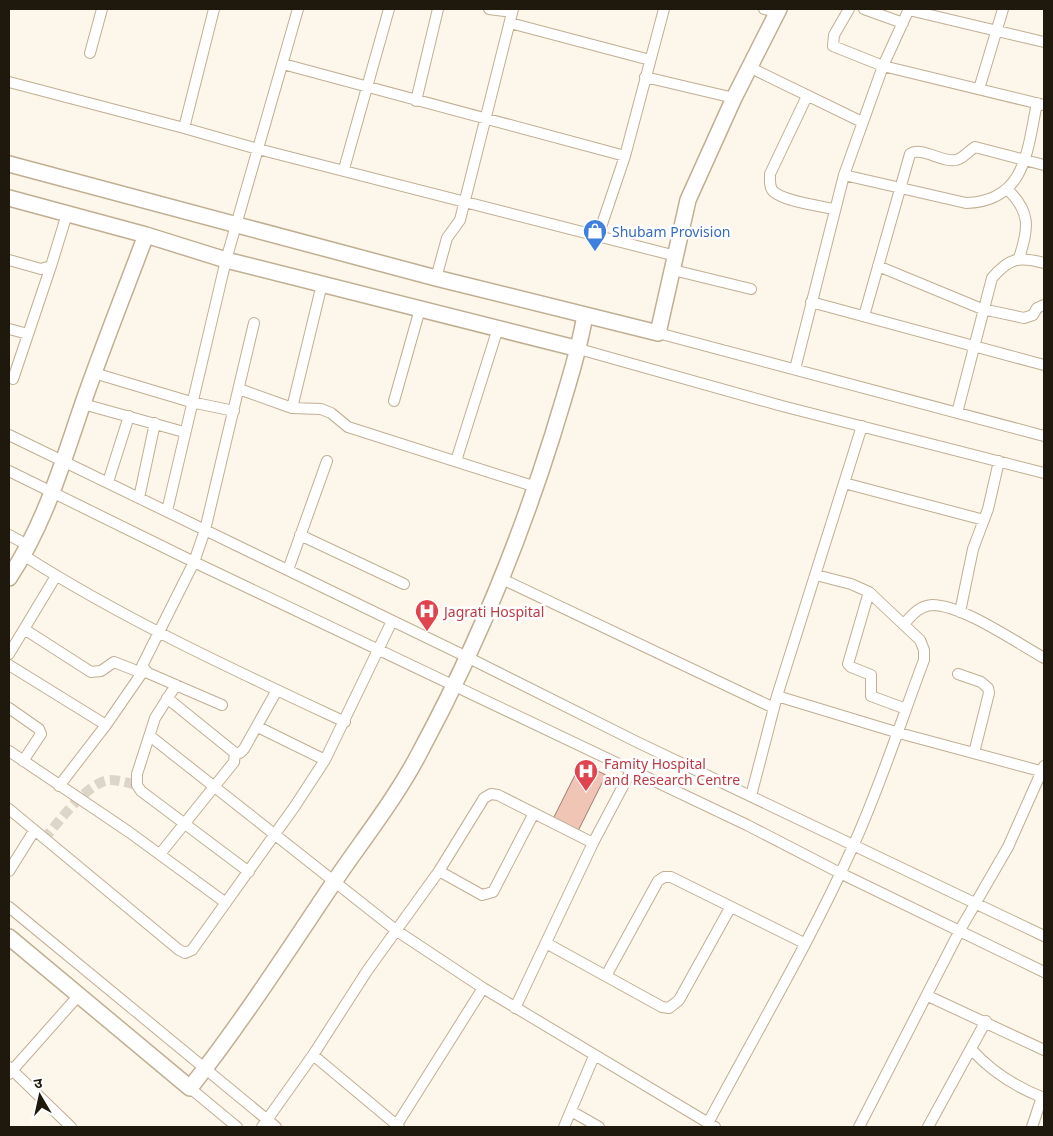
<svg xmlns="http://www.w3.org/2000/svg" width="1053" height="1136" viewBox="0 0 1053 1136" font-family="'Noto Sans','Noto Sans Devanagari',sans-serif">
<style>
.building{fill:#f0c5b5;stroke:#9c7c70}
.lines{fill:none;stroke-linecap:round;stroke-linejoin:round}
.street-tunnel{stroke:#dcd5c9;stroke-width:10;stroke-dasharray:10 5;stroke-linecap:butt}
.street-casing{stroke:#c0af92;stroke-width:12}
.secondary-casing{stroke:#c0af92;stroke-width:18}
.street{stroke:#fff;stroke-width:10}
.secondary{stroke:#fff;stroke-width:15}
.labels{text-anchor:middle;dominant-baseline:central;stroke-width:5;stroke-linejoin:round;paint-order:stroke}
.shop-label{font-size:14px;fill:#366cbe;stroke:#fff;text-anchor:start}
.health-label{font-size:14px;fill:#be3a42;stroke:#fff;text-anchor:start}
</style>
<rect width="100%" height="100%" fill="#fdf6ea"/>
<path class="building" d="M 581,763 L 606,775 L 578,831 L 553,819 Z"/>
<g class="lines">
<path class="street-tunnel" d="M 44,839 C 58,823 88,781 110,780 C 119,780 128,783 137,785"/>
<g class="street-casing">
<path id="street" d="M 214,9 L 184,128 L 258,149 L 676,256
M 489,9 L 512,12
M 764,9 L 777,12
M 864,9 L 903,23
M 909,9 L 883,66 L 1044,105
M 909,10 L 1044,42
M 510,23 L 650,60
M 90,53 L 102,9
M 283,64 L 625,156
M 749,67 L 862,122
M 645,77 L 734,98
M 9,82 L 184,128
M 979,89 L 1003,9
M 807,96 L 770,174 C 770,180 769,188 774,192 C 784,201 820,206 834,209
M 416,101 L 438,9
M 344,169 L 389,9
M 844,175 L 966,203 C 1026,201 1027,151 1037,103
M 1007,189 C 1031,212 1029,228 1019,258
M 598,236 L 625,156 L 664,9
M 9,260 L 41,269 L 51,266 L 67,214
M 878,266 L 982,309 L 1024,318 L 1033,315 L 1037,308 L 1044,305
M 673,270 L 751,289
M 436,278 L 447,238 L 460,220 L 513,9
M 811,302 L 1044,365
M 864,316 L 910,154 C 922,146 942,163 956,160 C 964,158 968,151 975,147 L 1044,165
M 9,329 L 28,334
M 658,333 L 1044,436
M 579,349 L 782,406 L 1044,473
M 795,369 L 844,175 L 883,66 L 833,46 L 834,35 L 849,9
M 94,373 L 191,402 L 234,411
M 13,379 L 51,266
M 239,389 L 292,408 L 321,409 L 331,413 L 348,427 L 536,487
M 394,401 L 420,309
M 83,404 L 184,432
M 292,408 L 322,284
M 957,413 L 992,278 C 1009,258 1019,256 1044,263
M 9,435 L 467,657 L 639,743 L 1044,936
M 456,461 L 498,328
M 9,471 L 194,562 L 747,825 L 840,873 L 1044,972
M 108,482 L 129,416
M 844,483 L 984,520
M 139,498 L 155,423
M 167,511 L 226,260 L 298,9
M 9,535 L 29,546
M 300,535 L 404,584
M 23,555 C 125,620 236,671 345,722
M 288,570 L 327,461
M 500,578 L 774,708
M 869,592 L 848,664 L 851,667 L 871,675 L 871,696 L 906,709
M 960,612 L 973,549 L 988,509 L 999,461
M 904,624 C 912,615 919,606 932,605 C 963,605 1017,643 1044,658
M 24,629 L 91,672 L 101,671 L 114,662 L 142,673
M 9,654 L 56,576
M 9,665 L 106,725
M 958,674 L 981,682 L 988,688 L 989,693 L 974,753
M 176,685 L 155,718 L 137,774 L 137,785 L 141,791 L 249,872
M 777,696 L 899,733 L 1044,772
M 167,698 L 235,753 L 240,753 L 244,749 L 277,690
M 222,705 L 148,673 L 142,666 L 194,562 L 205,530 L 254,323
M 9,708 L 39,729 L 41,734 L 23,761
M 258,727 L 325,760
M 150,736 L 397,931 L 483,988 L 715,1127
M 9,751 L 129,832 L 226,903
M 59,786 L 106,725 L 144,670
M 751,796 L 777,696 L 862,426
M 9,809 L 179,950 L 185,953 L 192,950 L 295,806 L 325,760 L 392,621
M 160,854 L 234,762 L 235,753
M 9,871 L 34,831
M 439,871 L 482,895 L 493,892 L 534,813
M 9,907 L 276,1127
M 546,943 L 662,1007 L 669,1008 L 679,1000 L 730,908
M 607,974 L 658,881 L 664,877 L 671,877 L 804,943
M 928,996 L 1044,1050
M 515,1008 L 593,843 L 631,771
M 971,1049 C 992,1072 1015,1087 1044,1098
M 313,1055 L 399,1127
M 9,1067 L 71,1127
M 9,1074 L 79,995
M 190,1088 L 237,1127
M 571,1111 L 599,1127
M 708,1123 C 757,1031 811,940 854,844 C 881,784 901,721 924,660 L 924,650 L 920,640 L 869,592 L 851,584 L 816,575
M 396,1126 L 483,988
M 262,1127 L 313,1055 L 367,971 L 439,871 L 484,798 L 491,794 L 498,795 L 593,843
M 564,1127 L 594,1056
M 859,1127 L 960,930 L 1008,847 L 1044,766
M 928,1127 L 986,1021
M 1032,1127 L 1042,1097"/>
</g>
<g class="secondary-casing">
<path id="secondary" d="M 9,164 L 436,278 L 658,333 L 688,200 L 734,98 L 779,9
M 9,198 L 146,235 L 226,260 L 579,349
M 9,578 C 45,524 62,464 83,403 C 103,346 125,291 146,235
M 9,937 L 190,1088 C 242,1022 287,952 334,882 C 363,839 397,797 421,750 C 475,650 519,542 553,434 C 565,394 578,355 585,315"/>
</g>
<use href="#street" class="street"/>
<use href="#secondary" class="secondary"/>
</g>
<defs>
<g id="shop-pin" transform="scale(1.25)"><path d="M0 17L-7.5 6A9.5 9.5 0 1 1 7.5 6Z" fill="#3f7fe0" stroke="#fff"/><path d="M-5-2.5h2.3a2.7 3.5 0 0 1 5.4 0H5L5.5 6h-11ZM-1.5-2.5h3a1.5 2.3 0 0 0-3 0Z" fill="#fff"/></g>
<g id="hospital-pin" transform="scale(1.25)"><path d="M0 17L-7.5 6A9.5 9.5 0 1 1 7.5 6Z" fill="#e0444e" stroke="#fff"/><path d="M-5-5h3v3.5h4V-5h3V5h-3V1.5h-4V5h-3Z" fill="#fff"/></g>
</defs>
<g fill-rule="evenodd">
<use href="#shop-pin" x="595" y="231"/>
<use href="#hospital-pin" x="427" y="611"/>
<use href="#hospital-pin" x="586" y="771"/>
</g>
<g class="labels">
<g class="shop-label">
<text x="612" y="231">Shubam Provision</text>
</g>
<g class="health-label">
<text x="444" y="611">Jagrati Hospital</text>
<text x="604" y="763">Famity Hospital<tspan x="604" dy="16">and Research Centre</tspan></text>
</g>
</g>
<rect width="1053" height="1136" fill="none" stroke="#1e180d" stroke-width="20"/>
<g transform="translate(40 1096) rotate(351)" stroke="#ffffff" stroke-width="4" paint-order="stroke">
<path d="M0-4L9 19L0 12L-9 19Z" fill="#1e180d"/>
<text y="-8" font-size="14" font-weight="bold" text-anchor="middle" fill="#1e180d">उ</text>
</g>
</svg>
